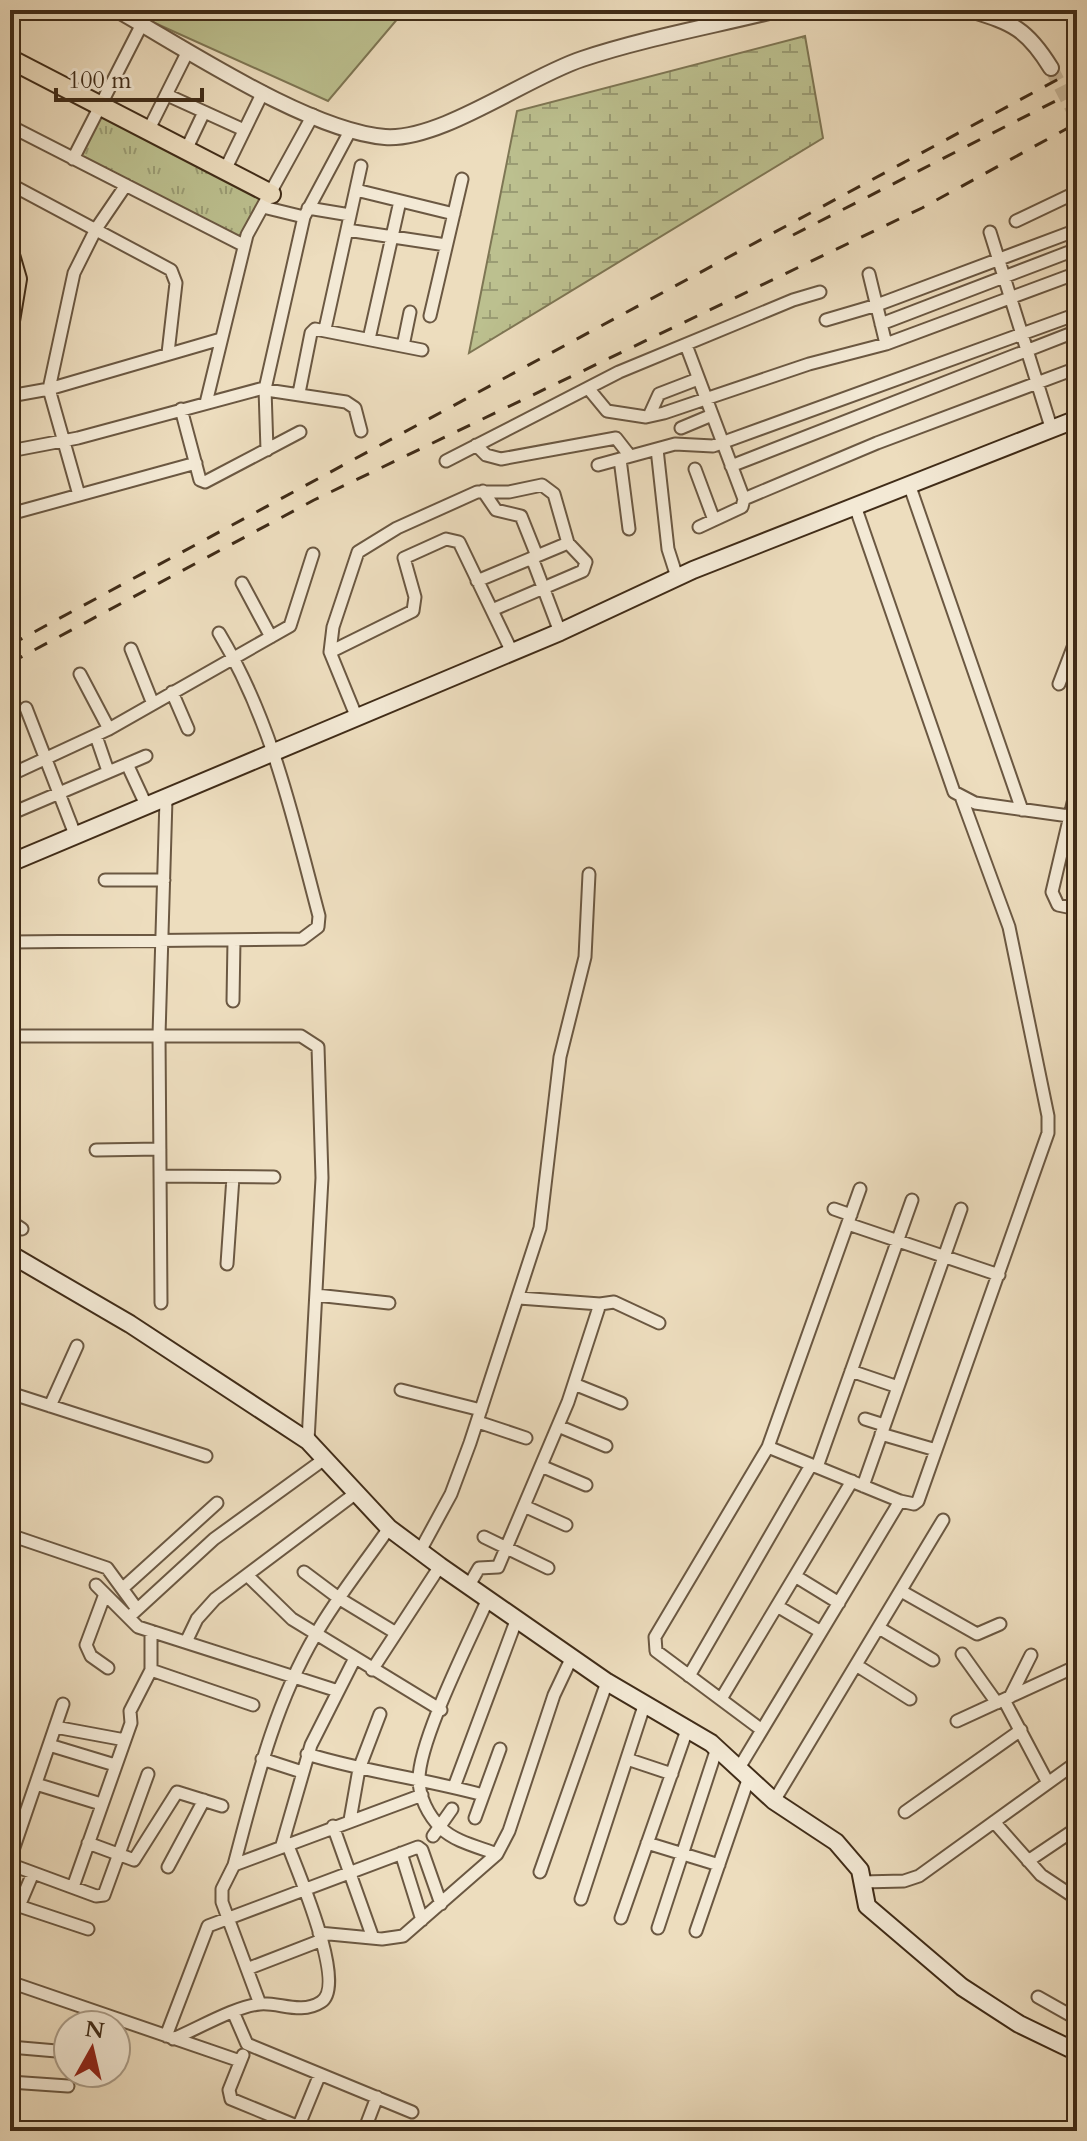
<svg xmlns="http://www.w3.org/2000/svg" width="1087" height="2141" viewBox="0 0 1087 2141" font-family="Cardo,serif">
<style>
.green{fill:#bcc08f;stroke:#7e7654;stroke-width:2}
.wetland{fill:url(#wetland-marsh);stroke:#7e7654;stroke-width:2}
.park{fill:url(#park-tufts);stroke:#7e7654;stroke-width:2}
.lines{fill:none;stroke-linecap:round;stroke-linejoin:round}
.tertiary-tunnel{stroke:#caba9d;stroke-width:14;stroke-dasharray:14 7;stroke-linecap:butt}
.minor-casing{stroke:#6b5842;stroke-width:15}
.tertiary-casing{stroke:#6b5842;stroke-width:18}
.secondary-casing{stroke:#402c18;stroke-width:20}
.primary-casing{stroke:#402c18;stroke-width:22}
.minor{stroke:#f3e9d5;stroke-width:11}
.tertiary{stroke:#f3e9d5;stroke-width:14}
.secondary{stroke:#f3e9d5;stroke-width:16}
.primary{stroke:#edddbe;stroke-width:18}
.rail{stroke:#402c18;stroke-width:3;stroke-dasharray:14 14;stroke-linecap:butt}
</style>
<defs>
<pattern id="wetland-marsh" width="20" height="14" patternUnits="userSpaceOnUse" patternTransform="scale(2)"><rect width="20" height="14" fill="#bcc08f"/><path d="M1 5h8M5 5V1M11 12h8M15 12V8" fill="none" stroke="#9a9c74"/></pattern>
<pattern id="park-tufts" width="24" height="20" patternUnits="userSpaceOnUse" patternTransform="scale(2)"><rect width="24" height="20" fill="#bcc08f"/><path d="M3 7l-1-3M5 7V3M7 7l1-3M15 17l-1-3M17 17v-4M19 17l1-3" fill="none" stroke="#9a9c74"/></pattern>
</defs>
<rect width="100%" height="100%" fill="#edddbe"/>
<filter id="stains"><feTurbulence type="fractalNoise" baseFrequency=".0025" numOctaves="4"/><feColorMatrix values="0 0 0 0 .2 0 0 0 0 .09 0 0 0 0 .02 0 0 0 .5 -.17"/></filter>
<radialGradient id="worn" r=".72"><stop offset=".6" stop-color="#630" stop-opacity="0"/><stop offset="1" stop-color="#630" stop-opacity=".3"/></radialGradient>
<path class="green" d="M 126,10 L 405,10 L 328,101 Z"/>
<path class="wetland" d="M 805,36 L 823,138 L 469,353 L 517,111 Z"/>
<path class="park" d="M 100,106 L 271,194 L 243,245 L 73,159 Z"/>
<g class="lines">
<path class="tertiary-tunnel" d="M 1051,68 L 1077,118"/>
<g class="minor-casing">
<path id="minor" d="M 167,95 L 244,130
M 10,126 L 243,245
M 148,131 L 188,51
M 186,150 L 204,112
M 73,159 L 142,24
M 225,170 L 263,92
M 10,184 L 171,270 L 176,283 L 168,353
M 356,190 L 454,214
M 263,207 L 304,217
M 308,208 L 350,215
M 1016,221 L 1077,192
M 347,230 L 446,245
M 990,232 L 1051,427
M 869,274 L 886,344
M 430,316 L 462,179
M 826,320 L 877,305 L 1077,230
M 881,324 L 1077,249
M 325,329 L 361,166
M 369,339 L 400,201
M 686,345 L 744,499 L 742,507 L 699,527
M 403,346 L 410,312
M 588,388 L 607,411 L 646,417 L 664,413 L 809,364 L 886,344 L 1077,273
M 299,393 L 311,333 L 315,329 L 422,350
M 10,396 L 49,389 L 221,339
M 206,403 L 247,235 L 313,115
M 181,409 L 200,480 L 205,482 L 300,432
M 649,416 L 659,394 L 698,379
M 681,428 L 712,415
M 476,445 L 486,455 L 501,459 L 616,438 L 630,456
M 657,449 L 668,549 L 677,577
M 267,450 L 265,389 L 304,217 L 350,131
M 10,451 L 78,438 L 260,389 L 346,402 L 355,408 L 361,431
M 620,459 L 629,529
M 446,461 L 619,372 L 793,300 L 820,292
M 598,465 L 675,444 L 713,446 L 1077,314
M 731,466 L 1077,331
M 695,469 L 714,520
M 909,484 L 1022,810
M 483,491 L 496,510 L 521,516 L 537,556
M 79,495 L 49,389 L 74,273 L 96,229 L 126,185
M 744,499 L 877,443 L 1077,368
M 855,506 L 954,792 L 975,803 L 1069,816
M 10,514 L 196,463
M 532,558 L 560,632
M 477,581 L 568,543 L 586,562 L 583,571 L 492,610
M 242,583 L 271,637
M 131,649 L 153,704
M 330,652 L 413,611 L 415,597 L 404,558 L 446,539 L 459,542 L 512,652
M 80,674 L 109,729
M 1059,684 L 1077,637
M 172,692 L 188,729
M 26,708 L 76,837
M 357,718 L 330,652 L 333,627 L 358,552 L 397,528 L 477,492 L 509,492 L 542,485 L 554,494 L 568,543
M 96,736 L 108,771
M 127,764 L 147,807
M 10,775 L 109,729 L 290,626 L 313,554
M 1077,786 L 1052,892 L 1058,905 L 1077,909
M 10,814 L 146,756
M 105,880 L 164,880
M 10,942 L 302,939 L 318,927 L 319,916 C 293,818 272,721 219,633
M 233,1001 L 234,940
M 10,1036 L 301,1036 L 318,1047 L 322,1178 L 308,1441
M 96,1150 L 160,1149
M 160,1176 L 274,1177
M 834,1209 L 851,1215
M 10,1221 L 22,1229
M 848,1224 L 999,1275
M 227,1264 L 233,1177
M 316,1295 L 389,1303
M 519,1298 L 600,1304
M 161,1303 L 159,1035 L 166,799
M 851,1371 L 898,1387
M 574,1384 L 621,1403
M 401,1390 L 481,1410
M 10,1393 L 206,1456
M 50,1406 L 77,1346
M 865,1419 L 884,1425
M 478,1422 L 526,1438
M 558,1426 L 606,1446
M 881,1434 L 936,1450
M 768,1447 L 900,1501 L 914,1504 L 918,1501 L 1048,1133 L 1048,1116 L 1009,927 L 962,799
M 541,1466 L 586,1485
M 817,1467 L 912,1200
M 863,1486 L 961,1209
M 524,1506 L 566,1525
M 10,1535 L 107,1568 L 137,1609
M 484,1537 L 548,1568
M 420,1551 L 451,1494 L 470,1443 L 540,1228 L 560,1057 L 585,957 L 589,874
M 304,1572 L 340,1599 L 396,1633
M 248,1576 L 292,1619 L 441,1710
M 795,1576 L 839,1603
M 96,1585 L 138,1627 L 338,1691
M 468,1587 L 479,1568 L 498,1567 L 568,1402 L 600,1304 L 614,1302 L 659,1323
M 123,1588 L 217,1503
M 901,1591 L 977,1634 L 1000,1624
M 105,1594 L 86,1645 L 91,1656 L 108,1668
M 487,1601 C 470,1640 419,1740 419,1779 C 419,1797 428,1815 441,1828 C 455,1842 479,1847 497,1854
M 777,1606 L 821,1632
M 129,1617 L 214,1539 L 323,1460
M 879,1628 L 933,1660
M 186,1642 L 197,1619 L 215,1599 L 356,1493
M 962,1654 L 997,1703
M 856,1665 L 910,1699
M 151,1670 L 253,1705
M 372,1670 L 440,1566
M 689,1676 L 811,1465
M 1010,1697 L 1031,1655
M 721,1699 L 852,1481
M 1004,1700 L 1048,1783
M 63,1704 L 11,1856 L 12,1865 L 96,1896 L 104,1895 L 148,1774
M 957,1721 L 1077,1666
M 55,1727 L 125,1740
M 762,1730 L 656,1651 L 655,1637 L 768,1447 L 860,1189
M 49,1745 L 115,1765
M 307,1754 C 365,1772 425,1779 483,1795
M 262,1759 L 302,1772
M 627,1759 L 672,1774
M 739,1768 L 900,1501
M 36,1784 L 101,1804
M 454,1787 L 516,1621
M 774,1801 L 943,1520
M 905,1812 L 1021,1730
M 475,1818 L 500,1749
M 350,1820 L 359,1769 L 380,1714
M 995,1823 L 1041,1875 L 1077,1899
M 333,1826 L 373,1938
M 433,1836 L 452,1809
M 88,1843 L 134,1860 L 177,1792 L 222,1806
M 647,1843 L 719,1865
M 282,1845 L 311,1745 L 354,1660
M 401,1853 L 422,1920
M 1028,1861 L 1077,1828
M 234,1865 C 255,1786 274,1705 316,1634 C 337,1597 365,1563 389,1528
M 168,1867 L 204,1800
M 540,1872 L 607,1682
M 862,1882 L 904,1881 L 919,1876 L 1077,1762
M 73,1887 L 131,1723 L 130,1711 L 151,1670 L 151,1631
M 581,1899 L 645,1703
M 10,1903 L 88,1929
M 19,1906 L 33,1873
M 621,1918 L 688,1727
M 658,1928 L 717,1748
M 696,1931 L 749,1777
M 319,1933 L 382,1939 L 403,1936 L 497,1854 L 509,1831 L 554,1695 L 572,1657
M 247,1969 L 322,1940
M 10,1982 L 240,2061
M 1038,1997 L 1077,2019
M 260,2004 L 222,1902 L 222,1889 L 234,1865 L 422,1795
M 234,2014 L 247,2044 L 412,2112
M 166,2036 L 208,1926 L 418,1847 L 422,1850 L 441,1904
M 173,2039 C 197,2029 236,2006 260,2004 C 279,2002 301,2015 321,2002 C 348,1985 296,1868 287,1843
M 10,2047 L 68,2052
M 243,2055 L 229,2090 L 231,2099 L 309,2131
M 10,2082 L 68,2086
M 297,2130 L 320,2074
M 364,2131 L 377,2097"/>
</g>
<g class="tertiary-casing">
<path id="tertiary" d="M 117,10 C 186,49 309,131 385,137 C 441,141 527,77 582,59 C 645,38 713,26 777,10
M 970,10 C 1013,23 1027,29 1051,68"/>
</g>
<g class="secondary-casing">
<path id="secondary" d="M 10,863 L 560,632 L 693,570 L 1077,419
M 10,1254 L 130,1324 L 308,1441 L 389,1528 L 440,1566 L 607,1682 L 711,1743 L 774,1801 L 836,1842 L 860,1870 L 867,1906 L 962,1987 L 1019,2024 L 1077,2052"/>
</g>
<g class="primary-casing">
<path id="primary" d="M 10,59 L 271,194
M 10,255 L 17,279 L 10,321"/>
</g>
<use href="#minor" class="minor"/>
<use href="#tertiary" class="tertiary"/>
<use href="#secondary" class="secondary"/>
<use href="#primary" class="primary"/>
<path class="rail" d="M 793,235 L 1077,90
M 10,645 L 1077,69
M 10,663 L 314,500 L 922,208 L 1077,123"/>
</g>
<rect width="1087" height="2141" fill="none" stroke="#edddbe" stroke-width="40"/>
<rect x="12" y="12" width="1063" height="2117" fill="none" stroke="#402c18" stroke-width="4"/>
<rect x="20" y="20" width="1047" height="2101" fill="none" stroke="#402c18" stroke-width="2"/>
<g transform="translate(92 2049) rotate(8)"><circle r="38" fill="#f3e9d5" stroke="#ab9d89" stroke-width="2"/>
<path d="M0-6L14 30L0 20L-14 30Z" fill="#8f2418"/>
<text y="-12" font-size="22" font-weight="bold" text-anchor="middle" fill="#402c18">N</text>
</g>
<path d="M56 88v12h146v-12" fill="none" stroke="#402c18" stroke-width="4"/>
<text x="68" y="88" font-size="24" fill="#402c18" stroke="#f3e9d5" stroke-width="6" paint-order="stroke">100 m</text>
<rect width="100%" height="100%" filter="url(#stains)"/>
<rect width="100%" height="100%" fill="url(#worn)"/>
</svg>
